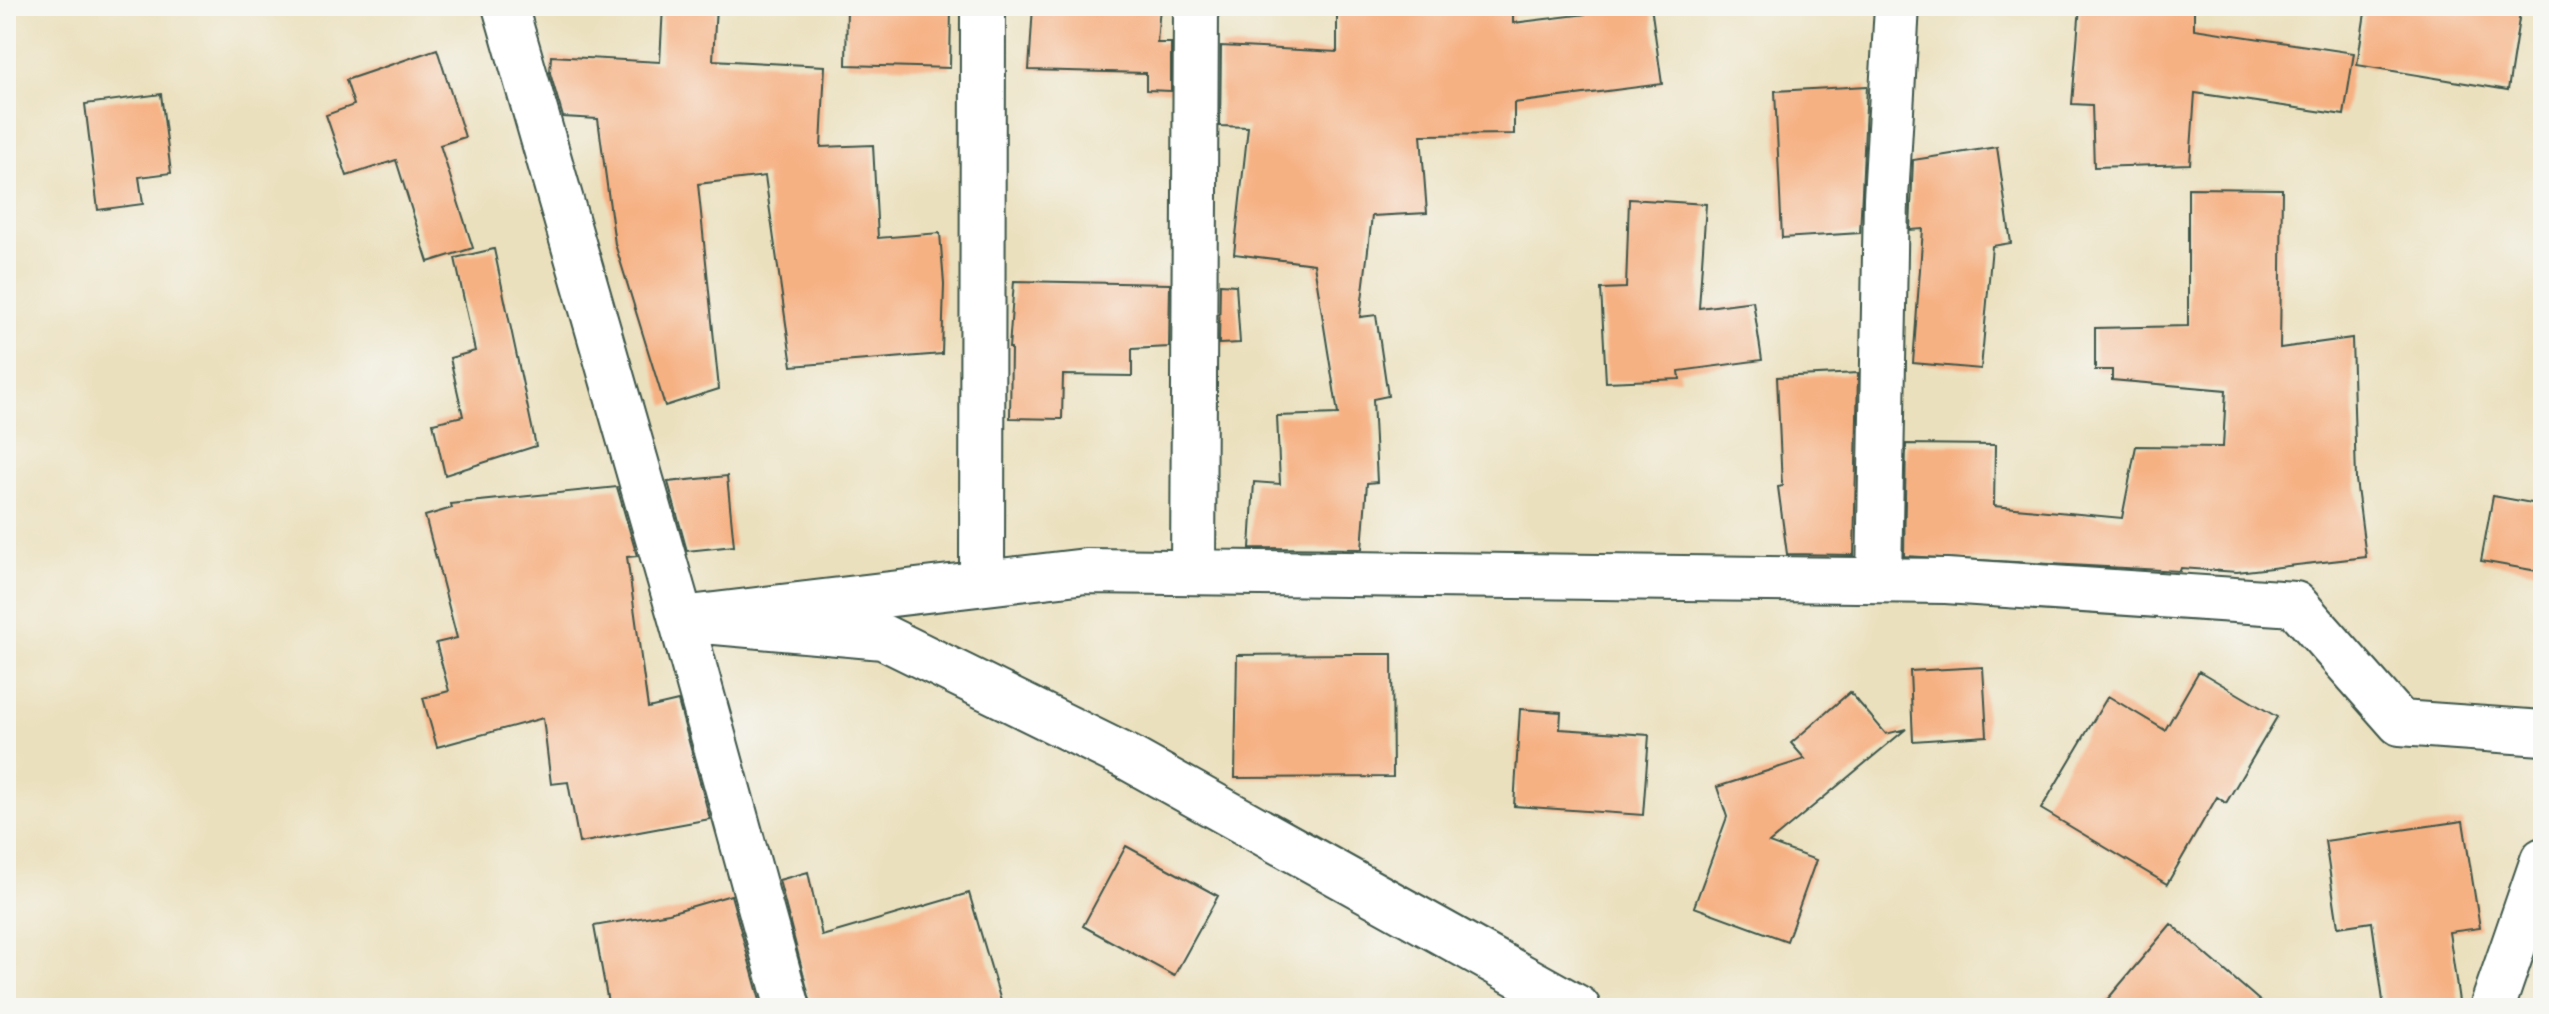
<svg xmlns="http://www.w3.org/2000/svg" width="2549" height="1014" viewBox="0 0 2549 1014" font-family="'Playpen Sans',sans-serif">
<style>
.building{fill:#f6b183}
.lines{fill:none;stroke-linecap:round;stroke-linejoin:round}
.minor-casing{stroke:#3e5549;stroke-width:48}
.minor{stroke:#fff;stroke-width:44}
</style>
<rect width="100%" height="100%" fill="#f6f6f2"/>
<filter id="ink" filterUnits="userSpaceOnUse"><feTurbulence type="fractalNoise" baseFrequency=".0125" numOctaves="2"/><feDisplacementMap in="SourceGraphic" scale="16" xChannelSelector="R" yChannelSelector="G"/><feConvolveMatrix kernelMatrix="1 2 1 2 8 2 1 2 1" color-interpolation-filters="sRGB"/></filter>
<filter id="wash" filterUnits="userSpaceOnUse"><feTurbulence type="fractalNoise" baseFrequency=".006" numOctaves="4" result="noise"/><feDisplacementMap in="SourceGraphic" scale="32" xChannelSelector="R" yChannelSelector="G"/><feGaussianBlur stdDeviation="1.8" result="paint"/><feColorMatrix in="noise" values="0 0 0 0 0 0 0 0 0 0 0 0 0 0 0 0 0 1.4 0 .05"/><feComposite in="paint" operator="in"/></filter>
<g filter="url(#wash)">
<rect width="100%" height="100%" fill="#ebe0bd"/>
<g id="blocks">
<path class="building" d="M 663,6 L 716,6 L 713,60 L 825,66 L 821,147 L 873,145 L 878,238 L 940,233 L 944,284 L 942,354 L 792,366 L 765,176 L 698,184 L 719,389 L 665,406 L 615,244 L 598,119 L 563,117 L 550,73 L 551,56 L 660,62 Z
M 847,6 L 951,6 L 950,68 L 846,65 Z
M 1033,6 L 1160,6 L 1157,43 L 1171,43 L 1171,91 L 1146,90 L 1146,73 L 1029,70 Z
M 1337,6 L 1513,6 L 1513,23 L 1651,6 L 1662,84 L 1514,103 L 1514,134 L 1421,135 L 1427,213 L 1372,216 L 1360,317 L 1376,315 L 1388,396 L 1373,399 L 1377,482 L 1367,483 L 1362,549 L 1250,548 L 1254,482 L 1280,484 L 1277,416 L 1338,414 L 1314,264 L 1234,254 L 1248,127 L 1220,126 L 1221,46 L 1337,52 Z
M 2080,6 L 2194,6 L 2194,29 L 2354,53 L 2344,115 L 2195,93 L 2190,164 L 2094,167 L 2092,105 L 2072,104 Z
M 2366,6 L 2521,6 L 2508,90 L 2357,65 Z
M 437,49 L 465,137 L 440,145 L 473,248 L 428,262 L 396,160 L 347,176 L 326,115 L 354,105 L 346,80 Z
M 1867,86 L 1860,233 L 1782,238 L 1775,91 Z
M 161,94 L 171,173 L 139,177 L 143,204 L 98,210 L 85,104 Z
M 1997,147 L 2011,243 L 1992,246 L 1981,369 L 1913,363 L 1923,229 L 1910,230 L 1913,160 Z
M 2188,188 L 2282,189 L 2280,348 L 2352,338 L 2356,480 L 2366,557 L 2237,572 L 2181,568 L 2180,571 L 1904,556 L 1906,444 L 1995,445 L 1994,506 L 2122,518 L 2136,446 L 2223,447 L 2226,390 L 2112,380 L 2112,370 L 2095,370 L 2095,328 L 2188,326 Z
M 1629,199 L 1706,204 L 1699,308 L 1753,301 L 1762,360 L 1679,371 L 1680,379 L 1606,382 L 1601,289 L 1626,288 Z
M 494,249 L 536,446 L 445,475 L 433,423 L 463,416 L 450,358 L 475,351 L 455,258 Z
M 1014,281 L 1170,284 L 1169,347 L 1132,349 L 1132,376 L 1063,375 L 1062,419 L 1010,418 L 1011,348 L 1009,348 Z
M 1220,284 L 1236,285 L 1240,343 L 1219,344 Z
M 1858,373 L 1854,555 L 1787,554 L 1778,487 L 1782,486 L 1777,377 Z
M 727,476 L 734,546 L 687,551 L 668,482 Z
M 617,487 L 637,556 L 627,557 L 648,708 L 678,701 L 710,819 L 579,843 L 568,782 L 551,784 L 543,718 L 437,747 L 423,698 L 449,691 L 436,643 L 457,638 L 425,516 L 452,508 L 451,504 Z
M 2493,496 L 2543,505 L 2543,572 L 2481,561 Z
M 1354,654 L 1392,654 L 1393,777 L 1235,778 L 1237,655 Z
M 1983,667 L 1987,736 L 1913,741 L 1910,671 Z
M 2199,671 L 2277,717 L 2226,803 L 2217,797 L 2167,884 L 2041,809 L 2108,696 L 2165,730 Z
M 1850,692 L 1886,734 L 1906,729 L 1769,843 L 1816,860 L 1787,941 L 1694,907 L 1727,817 L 1717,787 L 1805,759 L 1791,743 Z
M 1520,709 L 1561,712 L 1560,729 L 1649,735 L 1643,815 L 1514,806 Z
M 2463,821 L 2480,928 L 2449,932 L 2460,1008 L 2384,1008 L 2372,922 L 2338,927 L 2325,841 Z
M 1126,846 L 1218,896 L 1174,976 L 1083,926 Z
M 808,872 L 822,936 L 969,893 L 1003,1008 L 812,1008 L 779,880 Z
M 731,895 L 762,1008 L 609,1008 L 594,926 L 669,913 Z
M 2171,924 L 2268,1008 L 2100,1008 Z"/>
</g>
</g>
<g filter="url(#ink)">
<use href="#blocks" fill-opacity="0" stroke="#3e5549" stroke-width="2"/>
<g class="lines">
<g class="minor-casing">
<path id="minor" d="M 505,6 L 681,619 L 788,1008
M 1193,572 L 1196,6
M 1879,580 L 1886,198 L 1897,6
M 982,583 L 983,6
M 1578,1008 L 1127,757 L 883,637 L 681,619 L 1086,571 L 1946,581 L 2295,604 L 2400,723 L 2543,733
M 2492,1008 L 2543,860"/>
</g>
<use href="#minor" class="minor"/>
</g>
</g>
<rect width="2549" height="1014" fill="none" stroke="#f6f6f2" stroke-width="32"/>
</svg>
